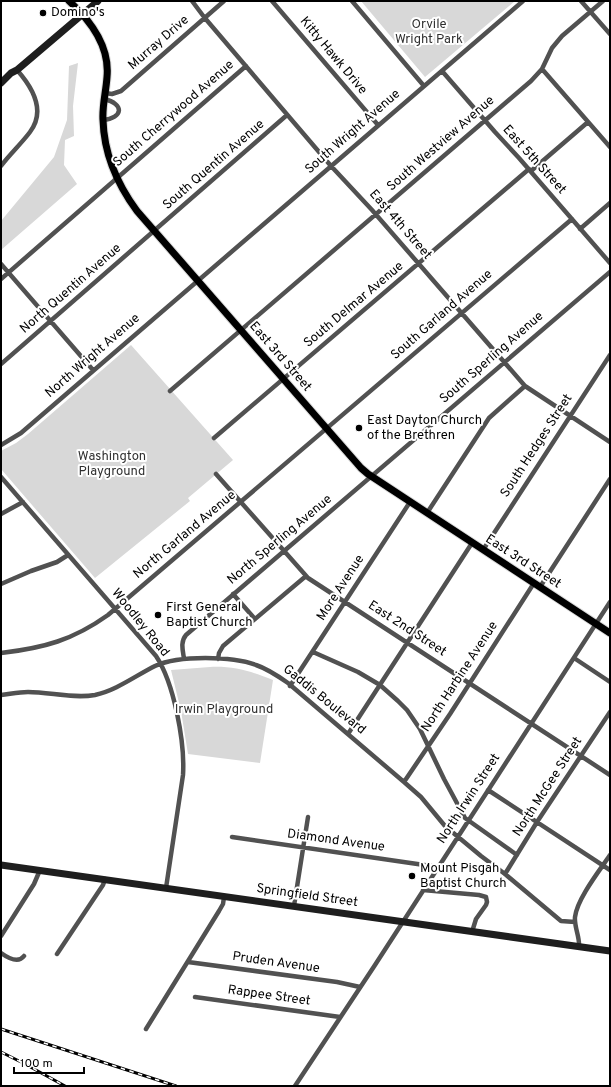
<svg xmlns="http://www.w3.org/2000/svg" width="611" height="1087" viewBox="0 0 611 1087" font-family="Overpass,sans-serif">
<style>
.green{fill:#d8d8d8}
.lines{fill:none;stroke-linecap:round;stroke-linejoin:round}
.primary-casing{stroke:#dbdbdb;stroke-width:9}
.minor{stroke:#515151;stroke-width:4.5}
.secondary{stroke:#1e1e1e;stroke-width:7}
.primary{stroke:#000;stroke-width:7}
.rail-casing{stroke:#000;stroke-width:3}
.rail{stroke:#fff;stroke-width:1.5;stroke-dasharray:4.5;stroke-linecap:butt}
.poi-dot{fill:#000;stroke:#fff;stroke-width:1.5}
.labels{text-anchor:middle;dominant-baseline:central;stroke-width:4;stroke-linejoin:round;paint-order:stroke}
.poi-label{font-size:13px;fill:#000;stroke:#fff;text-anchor:start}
.park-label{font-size:13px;fill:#2f2f2f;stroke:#fff}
.street-label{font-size:13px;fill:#000;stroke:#fff}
</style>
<rect width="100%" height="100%" fill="#fff"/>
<path class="green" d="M 361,1 L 515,1 L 425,77 Z
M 78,63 L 73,106 L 74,136 L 65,140 L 64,165 L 77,184 L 1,250 L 1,221 L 54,157 L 67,120 L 69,66 Z
M 131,345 L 233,460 L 188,498 L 190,501 L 95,578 L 1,469 L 1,451 L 16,443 L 28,434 Z
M 210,667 C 234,666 250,671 273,680 L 260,763 L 188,754 L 181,711 L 171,670 Z"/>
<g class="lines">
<g class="primary-casing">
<path id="primary" d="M 69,1 C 91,21 110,46 107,77 C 106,92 102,106 103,120 C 104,154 117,184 137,211 L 361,468 L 368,474 L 610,633"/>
</g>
<path class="minor" d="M 192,1 L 204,17 L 331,166 L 372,210 L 525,386 L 610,442
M 272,1 L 378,125
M 352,1 L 424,86
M 581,1 L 610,34
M 542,69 L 610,147
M 442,71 L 495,132 L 519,158 L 610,263
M 105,93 L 112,94 L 121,91 L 224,1
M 103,120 C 123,118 125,104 104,99
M 1,166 C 10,154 21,144 30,132 C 46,111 33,88 17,70
M 531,171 L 588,122
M 580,229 L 610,203
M 1,264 L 93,370
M 1,279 L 246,66
M 1,364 L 287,115
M 170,391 L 531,81 L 542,69 L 552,48 L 562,36 L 603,1
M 214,438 L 529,169
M 1,445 L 21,433 L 523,1
M 216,474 L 308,578 L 610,775
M 1,477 L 156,656 C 174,683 185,742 183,775 L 166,888
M 427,513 L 489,418 L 525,386
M 1,514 L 23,502
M 483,550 L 610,355
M 1,584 L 31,571 L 57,562 L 68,555
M 540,587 L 610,479
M 233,594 L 255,619
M 313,652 L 358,672 L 380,685 L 398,701 L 407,710 L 420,729 L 444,779 L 465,818 L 517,855
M 1,653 C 44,648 73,640 108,615 L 572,219
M 574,658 L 610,682
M 184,659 C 183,651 180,642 186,635 L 610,272
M 218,659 L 219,653 L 223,646 L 306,576
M 290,686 L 410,502
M 1,695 C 10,694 19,692 28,692 C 50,692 73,699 95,695 C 117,690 135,676 155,666 C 179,655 232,656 256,665 C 268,669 278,676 288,683 L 404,782 L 421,797 L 445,826 L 481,856 L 505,874 L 561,921 L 575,922
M 348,734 L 472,543
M 404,782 L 450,714 L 534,583
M 488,790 L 610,870
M 232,837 L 438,867
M 505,874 L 537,822 L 610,712
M 423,890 L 479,895 L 486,897 L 487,902 L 486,905 L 476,919 L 472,932
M 294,906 L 308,817
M 1,936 L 34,884 L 40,870
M 579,947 C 580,937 574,927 575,917 C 577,899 600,870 610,855
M 1,953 C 8,958 18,964 24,956
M 57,954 L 103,885 L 105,879
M 188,962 L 337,982 L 360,987
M 195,997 L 340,1017
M 146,1029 L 219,911 L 223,904 L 224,897
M 295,1086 L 375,965 L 610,602"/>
<path class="secondary" d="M 1,83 L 11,73 L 17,70 L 98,1
M 1,865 L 610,951"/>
<use href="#primary" class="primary"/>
<g class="rail-casing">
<path id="rail" d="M 1,1029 L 176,1086
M 1,1052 L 25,1064 L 65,1086"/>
</g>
<use href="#rail" class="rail"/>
</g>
<g class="poi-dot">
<circle cx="43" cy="13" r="4"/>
<circle cx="359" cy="428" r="4"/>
<circle cx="158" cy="615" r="4"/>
<circle cx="412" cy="876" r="4"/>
</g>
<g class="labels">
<g class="poi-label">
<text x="51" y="13">Domino's</text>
<text x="367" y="421">East Dayton Church<tspan x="367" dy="15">of the Brethren</tspan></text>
<text x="166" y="608">First General<tspan x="166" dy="15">Baptist Church</tspan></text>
<text x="420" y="869">Mount Pisgah<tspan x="420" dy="15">Baptist Church</tspan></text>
</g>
<g class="park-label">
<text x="429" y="25">Orvile<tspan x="429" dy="15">Wright Park</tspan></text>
<text x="112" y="457">Washington<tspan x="112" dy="15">Playground</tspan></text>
<text x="224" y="710">Irwin Playground</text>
</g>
<g class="street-label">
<text transform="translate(159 43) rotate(-41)">Murray Drive</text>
<text transform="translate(333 56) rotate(50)">Kitty Hawk Drive</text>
<text transform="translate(174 114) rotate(-41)">South Cherrywood Avenue</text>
<text transform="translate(353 132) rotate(-41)">South Wright Avenue</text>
<text transform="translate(441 144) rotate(-41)">South Westview Avenue</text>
<text transform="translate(534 160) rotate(48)">East 5th Street</text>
<text transform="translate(214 165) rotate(-41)">South Quentin Avenue</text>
<text transform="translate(400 225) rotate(49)">East 4th Street</text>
<text transform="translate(71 289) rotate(-41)">North Quentin Avenue</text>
<text transform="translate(354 305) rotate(-40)">South Delmar Avenue</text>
<text transform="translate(442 315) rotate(-41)">South Garland Avenue</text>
<text transform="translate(93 356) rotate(-41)">North Wright Avenue</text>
<text transform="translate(280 357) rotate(49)">East 3rd Street</text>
<text transform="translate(492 358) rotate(-41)">South Sperling Avenue</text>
<text transform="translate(537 446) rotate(-57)">South Hedges Street</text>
<text transform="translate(185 535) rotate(-40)">North Garland Avenue</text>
<text transform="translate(280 540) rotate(-40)">North Sperling Avenue</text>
<text transform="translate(523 562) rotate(33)">East 3rd Street</text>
<text transform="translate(341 588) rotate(-57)">More Avenue</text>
<text transform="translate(140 623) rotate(51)">Woodley Road</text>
<text transform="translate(407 629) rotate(33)">East 2nd Street</text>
<text transform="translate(460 677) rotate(-57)">North Harbine Avenue</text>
<text transform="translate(324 700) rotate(39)">Gaddis Boulevard</text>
<text transform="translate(548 787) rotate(-57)">North McGee Street</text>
<text transform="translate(469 799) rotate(-57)">North Irwin Street</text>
<text transform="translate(336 841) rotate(8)">Diamond Avenue</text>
<text transform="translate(307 896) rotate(8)">Springfield Street</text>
<text transform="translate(276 963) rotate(8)">Pruden Avenue</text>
<text transform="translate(269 996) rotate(8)">Rappee Street</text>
</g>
</g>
<rect width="611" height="1087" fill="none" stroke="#000000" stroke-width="4"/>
<path d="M14 1067v6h70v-6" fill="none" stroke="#000000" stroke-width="2"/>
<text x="20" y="1067" font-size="12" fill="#000000" stroke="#ffffff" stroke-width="3" paint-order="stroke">100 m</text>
</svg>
